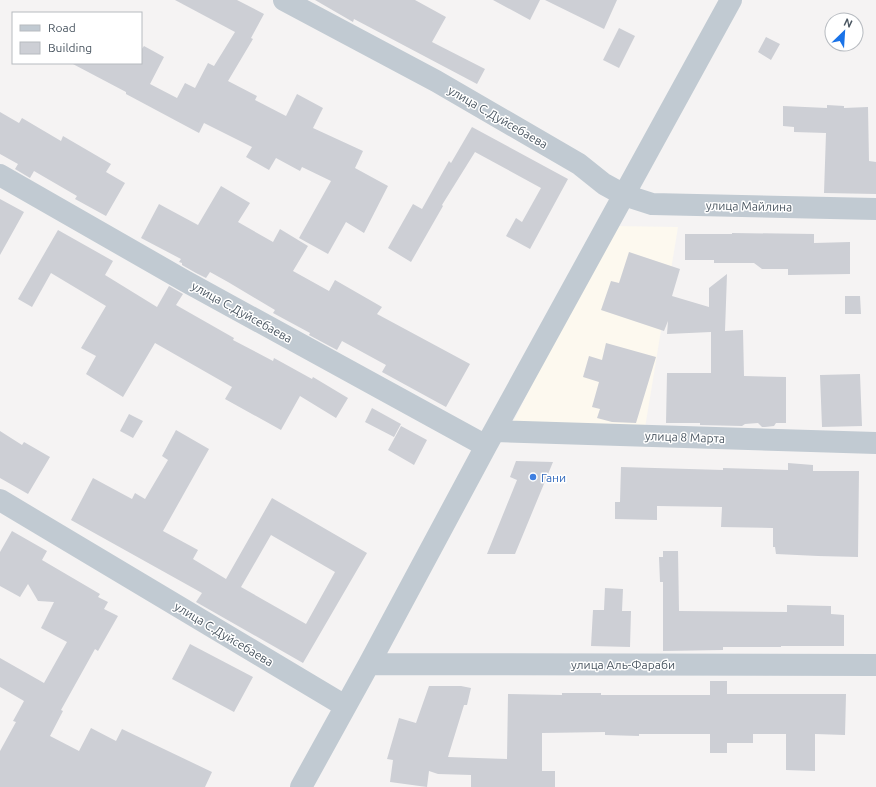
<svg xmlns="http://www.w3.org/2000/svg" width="876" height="787" viewBox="0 0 876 787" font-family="Ubuntu,sans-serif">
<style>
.commercial{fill:#fdf9ef}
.building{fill:#cdcfd5;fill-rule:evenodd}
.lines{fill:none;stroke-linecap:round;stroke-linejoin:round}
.minor{stroke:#c1cad2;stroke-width:22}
.shop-dot{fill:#3f7fe0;stroke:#fff;stroke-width:1.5}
.labels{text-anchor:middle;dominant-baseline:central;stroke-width:3;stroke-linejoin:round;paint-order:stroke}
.street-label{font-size:12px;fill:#4a5661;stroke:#fff}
.shop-label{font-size:12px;fill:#366cbe;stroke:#fff;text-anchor:start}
</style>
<rect width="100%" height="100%" fill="#f5f3f3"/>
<path class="commercial" d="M 612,226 L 678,227 L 644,434 L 509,430 Z"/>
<path class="building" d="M 175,0 L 237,0 L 264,14 L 251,38 L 253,39 L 228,81 L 257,96 L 255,100 L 286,116 L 297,94 L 323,108 L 313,128 L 363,151 L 355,168 L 388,186 L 364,233 L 346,222 L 328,254 L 299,238 L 331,181 L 302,167 L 300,171 L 276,158 L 269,170 L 246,157 L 252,147 L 204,123 L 199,133 L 126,94 L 126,92 L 71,63 L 141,63 L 141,50 L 144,46 L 164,57 L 150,84 L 177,98 L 185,83 L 195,88 L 208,63 L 214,66 L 235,32 Z
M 315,0 L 415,0 L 446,17 L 432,42 L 485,69 L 477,84 L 354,19 L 353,22 Z
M 493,0 L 540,0 L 530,20 Z
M 545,0 L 617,0 L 604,29 Z
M 619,28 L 635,36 L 619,68 L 603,60 Z
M 766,37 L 780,44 L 771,60 L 758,52 Z
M 827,105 L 844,106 L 844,108 L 868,107 L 869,161 L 876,162 L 876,194 L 824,193 L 826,133 L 794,132 L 794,127 L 783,126 L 783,106 L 827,108 Z
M 0,112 L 19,123 L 22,118 L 61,141 L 63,136 L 111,164 L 106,172 L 125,183 L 106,216 L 75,199 L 77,196 L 34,171 L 30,178 L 15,169 L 18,164 L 0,154 Z
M 472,127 L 568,179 L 530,249 L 506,236 L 516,218 L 522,222 L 541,188 L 475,152 L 442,205 L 443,206 L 411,262 L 388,248 L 413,204 L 422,209 L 449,161 L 451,163 Z
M 221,186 L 250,203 L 238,222 L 273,242 L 280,229 L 308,246 L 293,271 L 329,291 L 335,280 L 382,307 L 377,314 L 470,364 L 446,407 L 382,372 L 386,365 L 342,341 L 337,350 L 309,335 L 310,333 L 273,313 L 275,310 L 228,282 L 210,272 L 206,278 L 196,273 L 182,265 L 182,263 L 179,262 L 181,259 L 141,238 L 159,204 L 198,225 Z
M 0,199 L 24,212 L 0,255 Z
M 58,230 L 113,261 L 105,275 L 157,307 L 169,286 L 183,294 L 176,305 L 234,338 L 233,340 L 273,361 L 274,358 L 312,379 L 313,377 L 348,398 L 336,418 L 300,396 L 281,430 L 225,399 L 232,387 L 155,343 L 123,397 L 86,374 L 96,356 L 81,348 L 106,306 L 51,273 L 32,307 L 18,299 Z
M 732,233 L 814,234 L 814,243 L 850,242 L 850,274 L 788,275 L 788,269 L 762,269 L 754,263 L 714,263 L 714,260 L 685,260 L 685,234 L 732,234 Z
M 629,252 L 680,269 L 672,296 L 709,307 L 709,288 L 727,274 L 725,331 L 743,330 L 744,376 L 786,377 L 786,423 L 776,423 L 774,426 L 765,427 L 762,427 L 758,423 L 745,424 L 742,426 L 700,425 L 700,423 L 666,423 L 667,373 L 711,373 L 711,332 L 667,334 L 668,321 L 664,331 L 601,310 L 611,281 L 619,283 Z
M 845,296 L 860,296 L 861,314 L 845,314 Z
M 606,343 L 656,357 L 636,423 L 612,422 L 597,418 L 600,409 L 592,407 L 599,382 L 583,377 L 589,356 L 602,360 Z
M 860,374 L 862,426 L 822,427 L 820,375 Z
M 372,408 L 401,424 L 394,437 L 365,422 Z
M 129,414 L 143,421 L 133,438 L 120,431 Z
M 401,426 L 427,440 L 414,465 L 388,450 Z
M 176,430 L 209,449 L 163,531 L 198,550 L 193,559 L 226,579 L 272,498 L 367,553 L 303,663 L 196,602 L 202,593 L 71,520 L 93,478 L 132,499 L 135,493 L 145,499 L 168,460 L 162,456 ZM 271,535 L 335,572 L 306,624 L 241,587 Z
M 0,431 L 22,445 L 24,442 L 50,457 L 28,494 L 0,478 Z
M 516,461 L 553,462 L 515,554 L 487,554 L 517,480 L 510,477 Z
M 788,463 L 813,465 L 813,471 L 859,471 L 858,557 L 818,556 L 776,554 L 775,547 L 773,547 L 773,528 L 721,527 L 722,507 L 657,506 L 657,520 L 615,519 L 615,502 L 620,502 L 621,467 L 723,470 L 723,468 L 788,470 Z
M 12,531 L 47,551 L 42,560 L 100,594 L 98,597 L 108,602 L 104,609 L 118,616 L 98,651 L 95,649 L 61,710 L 63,711 L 50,736 L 79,751 L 91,728 L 116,741 L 122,729 L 212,772 L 205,787 L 0,787 L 0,751 L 16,722 L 13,721 L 24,701 L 0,687 L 0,658 L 44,683 L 67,642 L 41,628 L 54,602 L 38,601 L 28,584 L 20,597 L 0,586 L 0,552 Z
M 663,551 L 678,551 L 679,611 L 787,612 L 787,605 L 831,606 L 831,614 L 844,615 L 844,646 L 781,646 L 781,647 L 723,647 L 723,650 L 663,651 L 663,582 L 660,582 L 659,557 L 663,557 Z
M 605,588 L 623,589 L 622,611 L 631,611 L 630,647 L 591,646 L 593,610 L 604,610 Z
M 190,644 L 253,677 L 234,712 L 172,679 Z
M 710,681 L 727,681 L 727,694 L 846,694 L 845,735 L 815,734 L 815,771 L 786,770 L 786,734 L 753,734 L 753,743 L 727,743 L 727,753 L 710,753 L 710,734 L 639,734 L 639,736 L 605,735 L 605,732 L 542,733 L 542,771 L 555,771 L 555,787 L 471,787 L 471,775 L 438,774 L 429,771 L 427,787 L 390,782 L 393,760 L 387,759 L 399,718 L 416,723 L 429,686 L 461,686 L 471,688 L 467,705 L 464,705 L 448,757 L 507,759 L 508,694 L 562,695 L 562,693 L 601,693 L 601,695 L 710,695 Z"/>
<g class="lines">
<path class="minor" d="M 284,0 L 436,81 L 579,164 L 604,184 L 624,195 L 652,204 L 876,209
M 0,175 L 185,281 L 486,446
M 495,431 L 876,443
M 0,500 L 345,706
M 369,664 L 876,665
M 301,787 L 369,664 L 486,446 L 731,0"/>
</g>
<circle class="shop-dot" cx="533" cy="477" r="4"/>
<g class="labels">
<g class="street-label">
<text transform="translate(498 117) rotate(30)">улица С.Дуйсебаева</text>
<text transform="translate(749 206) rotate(1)">улица Майлина</text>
<text transform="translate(242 312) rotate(29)">улица С.Дуйсебаева</text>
<text transform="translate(685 437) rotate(2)">улица 8 Марта</text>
<text transform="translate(224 634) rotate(31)">улица С.Дуйсебаева</text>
<text x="623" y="664">улица Аль-Фараби</text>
</g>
<g class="shop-label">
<text x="541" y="477">Гани</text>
</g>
</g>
<rect x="12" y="12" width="130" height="52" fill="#ffffff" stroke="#b7bbc0"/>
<rect x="20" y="25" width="20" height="6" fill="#c1cad2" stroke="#b7bbc0"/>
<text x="48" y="32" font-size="12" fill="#4a5661">Road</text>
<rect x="20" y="42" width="20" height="12" fill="#cdcfd5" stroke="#b7bbc0"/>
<text x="48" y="52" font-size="12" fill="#4a5661">Building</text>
<g transform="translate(844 32) rotate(25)"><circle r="19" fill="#ffffff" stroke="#b7bbc0"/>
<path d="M0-3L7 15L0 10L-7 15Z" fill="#1a73e8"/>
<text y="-6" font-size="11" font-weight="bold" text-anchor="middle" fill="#4a5661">N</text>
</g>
</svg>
